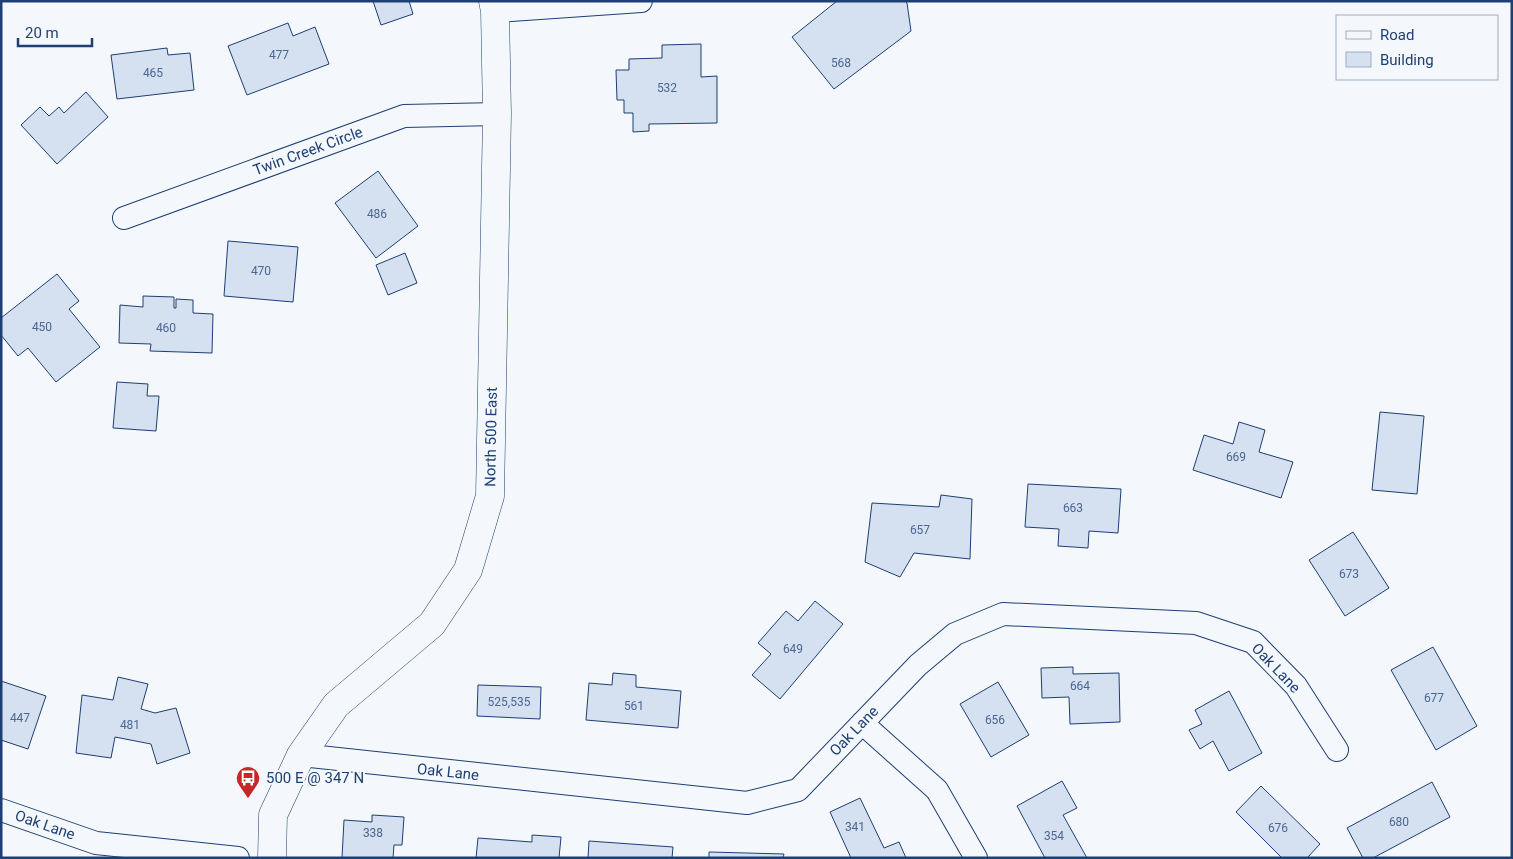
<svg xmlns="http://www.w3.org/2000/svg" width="1513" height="859" viewBox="0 0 1513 859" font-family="Roboto,sans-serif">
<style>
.building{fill:#d5e0f0;stroke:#1d3f73}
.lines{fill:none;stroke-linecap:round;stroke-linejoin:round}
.street-casing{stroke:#1d3f73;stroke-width:24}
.secondary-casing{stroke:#1d3f73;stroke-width:29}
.street{stroke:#f4f7fb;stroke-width:22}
.secondary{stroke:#f4f7fb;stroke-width:28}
.labels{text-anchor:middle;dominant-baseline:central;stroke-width:4;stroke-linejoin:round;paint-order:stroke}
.number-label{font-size:12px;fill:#4b6792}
.street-label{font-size:15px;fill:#1d3f73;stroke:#f4f7fb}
.poi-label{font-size:15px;fill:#1d3f73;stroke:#f4f7fb;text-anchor:start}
</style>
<rect width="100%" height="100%" fill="#f4f7fb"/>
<path class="building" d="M 373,1 L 409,1 L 413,14 L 381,25 Z
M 837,1 L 905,1 L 907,3 L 911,31 L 834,89 L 792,37 Z
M 288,23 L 293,36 L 315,27 L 329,64 L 247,95 L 228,46 Z
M 701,44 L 701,77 L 717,76 L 717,123 L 649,124 L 649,131 L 633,132 L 633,113 L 624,113 L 624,100 L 617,100 L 616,70 L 629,70 L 629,59 L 662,58 L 662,45 Z
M 167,48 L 168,55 L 190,53 L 194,90 L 117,99 L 111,55 Z
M 86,92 L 108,117 L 57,164 L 21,125 L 40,107 L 49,116 L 59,107 L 64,113 Z
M 378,171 L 418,226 L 376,258 L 335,203 Z
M 228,241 L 298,247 L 293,302 L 224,296 Z
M 405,253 L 417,283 L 388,295 L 376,265 Z
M 57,274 L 79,301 L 69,309 L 100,347 L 56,382 L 28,348 L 18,356 L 1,335 L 1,318 Z
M 143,296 L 174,297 L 174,308 L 176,308 L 176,299 L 193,300 L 193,313 L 213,314 L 212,353 L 150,351 L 151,344 L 119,343 L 120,305 L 143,307 Z
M 117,382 L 148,384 L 147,396 L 159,396 L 156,431 L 113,428 Z
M 1380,412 L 1424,416 L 1417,494 L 1372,490 Z
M 1239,422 L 1265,430 L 1259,452 L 1293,462 L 1281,498 L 1193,470 L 1204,435 L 1233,444 Z
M 1028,484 L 1121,489 L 1118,533 L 1089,531 L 1088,548 L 1058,546 L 1059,529 L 1025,527 Z
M 941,495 L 972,499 L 970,559 L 914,553 L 900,577 L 865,562 L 872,503 L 939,507 Z
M 1353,532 L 1389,588 L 1345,616 L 1309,560 Z
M 815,601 L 843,624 L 780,699 L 752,675 L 771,654 L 758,643 L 786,611 L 798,621 Z
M 1433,647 L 1477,726 L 1436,750 L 1391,670 Z
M 1073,667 L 1073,674 L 1119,673 L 1120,722 L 1070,724 L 1069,697 L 1042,698 L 1041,668 Z
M 613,673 L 636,675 L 636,687 L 681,691 L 678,728 L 586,720 L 589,683 L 612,685 Z
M 118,677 L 148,684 L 141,709 L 155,713 L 176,708 L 190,753 L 157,764 L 151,744 L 115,737 L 111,758 L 76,753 L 82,695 L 113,700 Z
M 1,681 L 46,696 L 28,749 L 1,740 Z
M 998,682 L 1029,735 L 991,757 L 960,704 Z
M 478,685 L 541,687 L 540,719 L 477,716 Z
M 1229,691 L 1262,753 L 1229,771 L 1213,741 L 1200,749 L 1189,730 L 1202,724 L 1195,710 Z
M 1062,781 L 1077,808 L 1063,815 L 1087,858 L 1045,858 L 1017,806 Z
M 1432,782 L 1450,817 L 1373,858 L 1363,858 L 1347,828 Z
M 1261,786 L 1320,844 L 1307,858 L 1282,858 L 1236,812 Z
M 860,798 L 884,848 L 899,842 L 906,858 L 851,858 L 830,812 Z
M 372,815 L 404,817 L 402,845 L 394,845 L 393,858 L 342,858 L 344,820 L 372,822 Z
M 532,835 L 561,837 L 559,858 L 476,858 L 478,838 L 532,842 Z
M 589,841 L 673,847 L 672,858 L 588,858 Z
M 709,852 L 784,854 L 783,858 L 709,858 Z"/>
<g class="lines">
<g class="street-casing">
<path id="street" d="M 495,11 L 641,1
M 124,218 L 404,116 L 497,114
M 862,723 L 937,790 L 976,858
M 301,755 L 747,803 L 798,790 L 918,665 L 955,634 L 1003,614 L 1196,623 L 1253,642 L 1296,686 L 1337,750
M 1,810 L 96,843 L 238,858"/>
</g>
<g class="secondary-casing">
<path id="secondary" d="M 272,858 L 273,815 L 301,755 L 336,705 L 432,624 L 468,570 L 490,496 L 497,114 L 495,11 L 493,1"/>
</g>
<use href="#street" class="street"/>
<use href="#secondary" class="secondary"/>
</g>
<defs>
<g id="bus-pin" transform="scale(1.25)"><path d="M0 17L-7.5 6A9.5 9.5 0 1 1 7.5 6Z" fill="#c62828" stroke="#f4f7fb"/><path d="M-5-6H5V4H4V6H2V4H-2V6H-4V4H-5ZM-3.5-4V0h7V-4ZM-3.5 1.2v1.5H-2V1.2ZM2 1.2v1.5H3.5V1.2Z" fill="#fff"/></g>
</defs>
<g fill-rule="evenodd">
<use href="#bus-pin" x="248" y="778"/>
</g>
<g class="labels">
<g class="number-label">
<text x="279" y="55">477</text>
<text x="841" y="63">568</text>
<text x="153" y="73">465</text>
<text x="667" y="88">532</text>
<text x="377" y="214">486</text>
<text x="261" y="271">470</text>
<text x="42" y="327">450</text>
<text x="166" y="328">460</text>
<text x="1236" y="457">669</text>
<text x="1073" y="508">663</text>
<text x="920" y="530">657</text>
<text x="1349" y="574">673</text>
<text x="793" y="649">649</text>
<text x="1080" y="686">664</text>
<text x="1434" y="698">677</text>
<text x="509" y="702">525,535</text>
<text x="634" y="706">561</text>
<text x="20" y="718">447</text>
<text x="995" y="720">656</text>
<text x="130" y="725">481</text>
<text x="1399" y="822">680</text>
<text x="855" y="827">341</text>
<text x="1278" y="828">676</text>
<text x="373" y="833">338</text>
<text x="1054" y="836">354</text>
</g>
<g class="street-label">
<text transform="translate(308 151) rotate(-20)">Twin Creek Circle</text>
<text transform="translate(491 437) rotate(-89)">North 500 East</text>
<text transform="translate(1276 668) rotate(46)">Oak Lane</text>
<text transform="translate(854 731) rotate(-46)">Oak Lane</text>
<text transform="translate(448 772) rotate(6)">Oak Lane</text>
<text transform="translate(45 825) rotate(19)">Oak Lane</text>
</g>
<g class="poi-label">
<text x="266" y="778">500 E @ 347 N</text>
</g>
</g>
<rect width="1513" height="859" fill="none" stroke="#1d3f73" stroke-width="5"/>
<rect x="1336" y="15" width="162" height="65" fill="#f4f7fb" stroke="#9eadc5"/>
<rect x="1346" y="31" width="25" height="8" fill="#f4f7fb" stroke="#9eadc5"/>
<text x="1380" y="40" font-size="15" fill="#1d3f73">Road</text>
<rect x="1346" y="52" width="25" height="15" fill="#d5e0f0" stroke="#9eadc5"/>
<text x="1380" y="65" font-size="15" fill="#1d3f73">Building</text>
<path d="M18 38v8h74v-8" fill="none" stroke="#1d3f73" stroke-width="2.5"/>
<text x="25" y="38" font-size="15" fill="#1d3f73" stroke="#f4f7fb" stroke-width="4" paint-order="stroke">20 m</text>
</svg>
